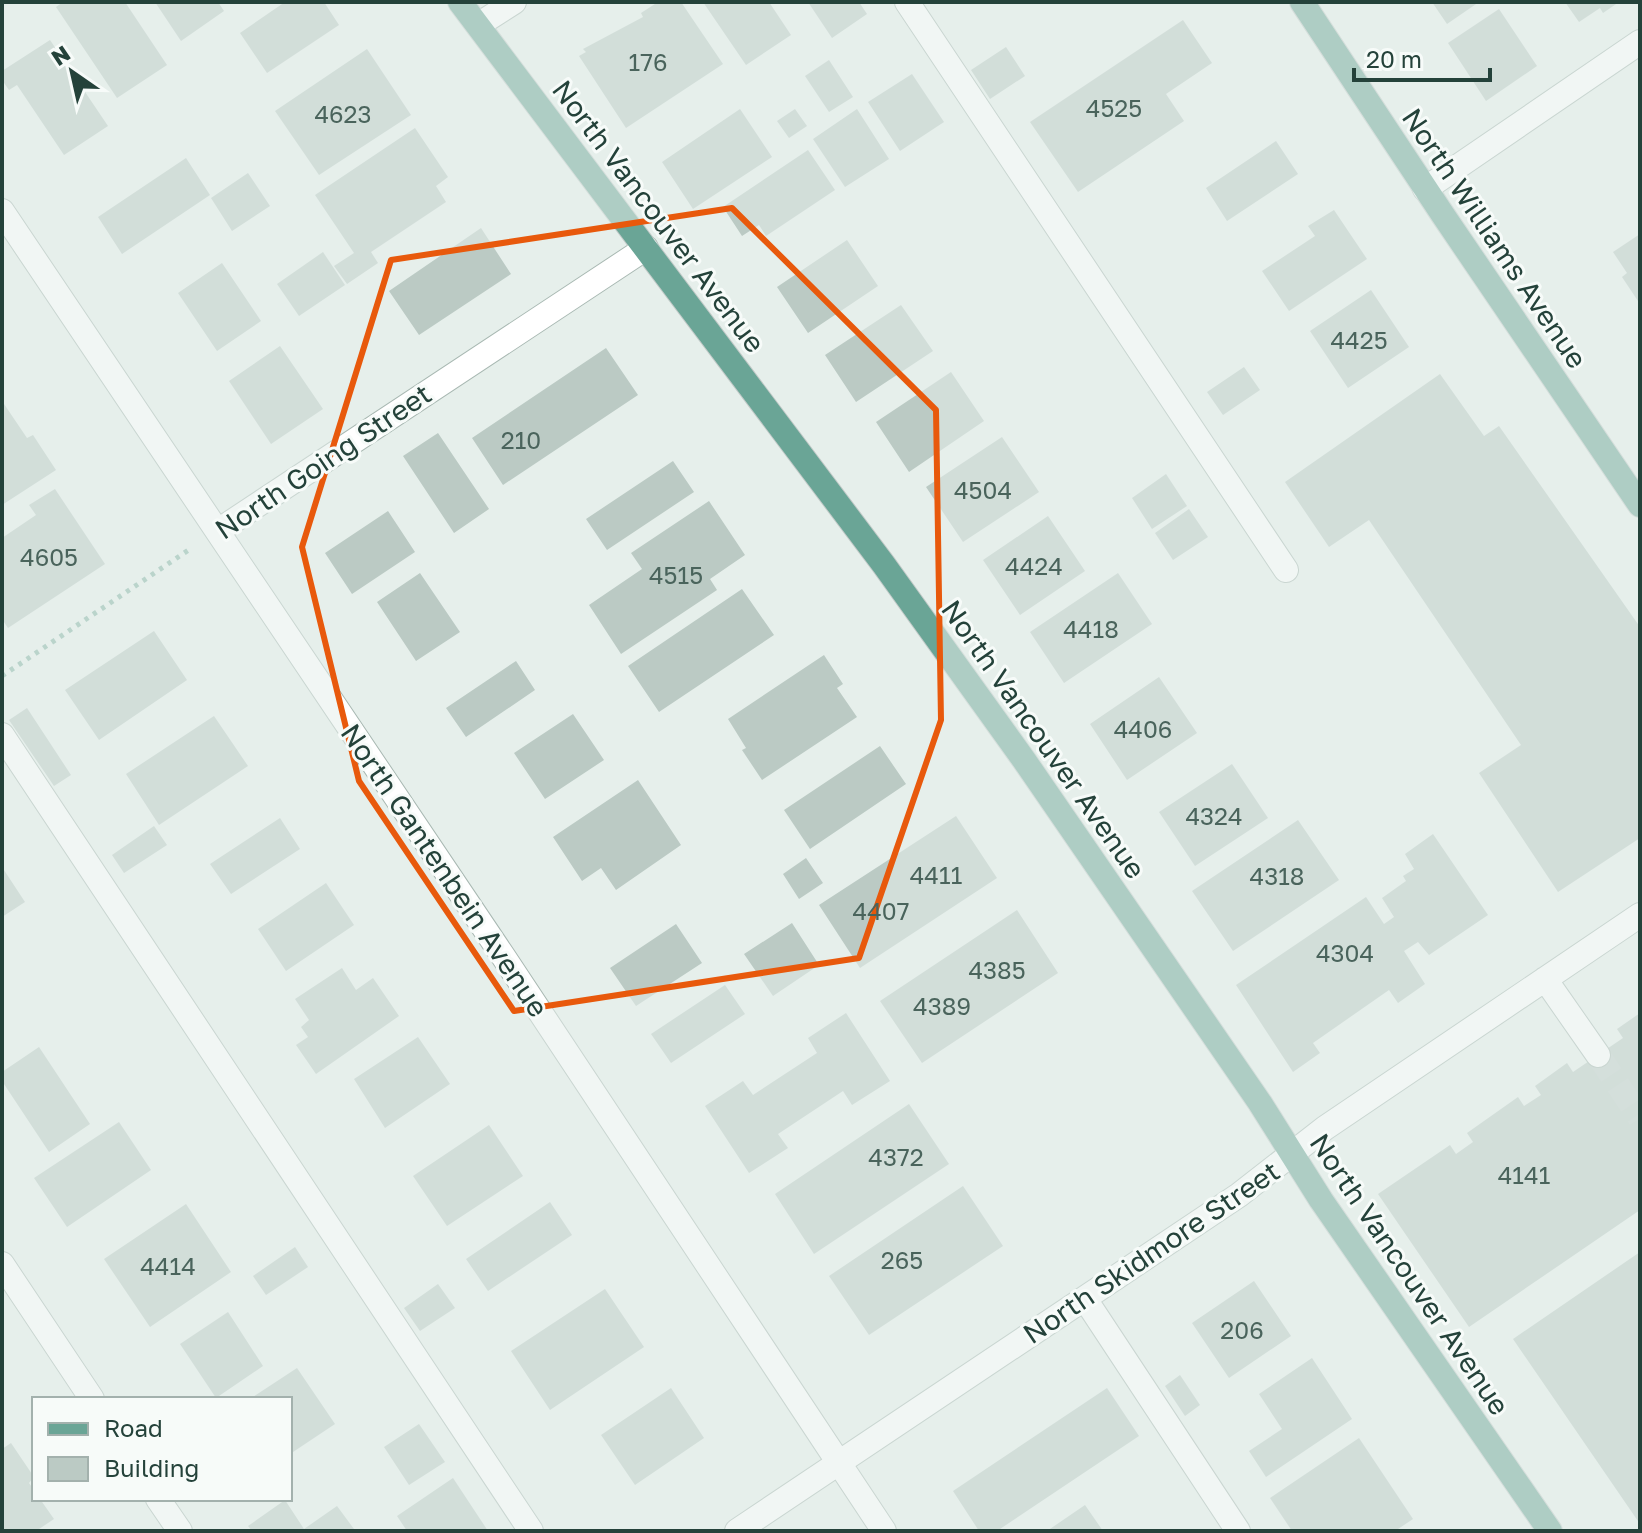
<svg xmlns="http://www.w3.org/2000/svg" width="1642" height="1533" viewBox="0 0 1642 1533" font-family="'Golos Text',sans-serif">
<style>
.building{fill:#bbcac4}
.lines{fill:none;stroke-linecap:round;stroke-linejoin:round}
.minor-tunnel{stroke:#bfccc8;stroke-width:24;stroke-dasharray:24 12;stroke-linecap:butt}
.minor-casing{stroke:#a8b8b2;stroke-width:26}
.major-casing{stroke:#c2cac8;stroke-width:26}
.path{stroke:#86b3a5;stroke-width:5;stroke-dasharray:4 6;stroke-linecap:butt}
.minor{stroke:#fff;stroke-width:24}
.major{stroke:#6aa596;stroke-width:24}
.marked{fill:none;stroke:#e8590c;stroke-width:6;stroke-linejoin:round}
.labels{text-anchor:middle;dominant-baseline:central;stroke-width:6;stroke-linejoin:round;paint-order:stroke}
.number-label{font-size:24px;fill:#4a645c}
.street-label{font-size:28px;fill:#24423a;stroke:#f7fbf9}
</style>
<rect width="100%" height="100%" fill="#e6efeb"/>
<path class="building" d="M 63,2 L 125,2 L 167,65 L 117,98 L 56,7 Z
M 155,2 L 218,2 L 224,11 L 181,41 Z
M 285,2 L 324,2 L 339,25 L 267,73 L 240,33 Z
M 658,2 L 681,2 L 723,64 L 626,128 L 579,56 L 586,52 L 583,49 L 643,17 L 641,13 Z
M 703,2 L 769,2 L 791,35 L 746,65 Z
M 808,2 L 859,2 L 867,14 L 832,38 Z
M 1432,2 L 1479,2 L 1447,24 Z
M 1565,2 L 1619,2 L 1603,13 L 1600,8 L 1579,22 Z
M 1499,9 L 1537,66 L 1486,101 L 1448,43 Z
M 1183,20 L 1212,63 L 1166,94 L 1184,121 L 1078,192 L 1030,122 Z
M 50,40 L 108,126 L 64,155 L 17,85 L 9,90 L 2,80 L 2,71 Z
M 1006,47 L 1025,76 L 990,99 L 971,70 Z
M 367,49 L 411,115 L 319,175 L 275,111 Z
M 829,60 L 853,97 L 829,112 L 805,76 Z
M 912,74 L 944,122 L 900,151 L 868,102 Z
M 740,109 L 772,157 L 693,209 L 662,162 Z
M 795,109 L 807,126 L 789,138 L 777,121 Z
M 857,109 L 889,159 L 845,187 L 813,139 Z
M 415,128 L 448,177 L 436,186 L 446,202 L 371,252 L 378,263 L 347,284 L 334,266 L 354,253 L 315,195 Z
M 1276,141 L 1298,174 L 1227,221 L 1206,188 Z
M 808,150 L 835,190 L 766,236 L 759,225 L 742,236 L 723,207 Z
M 186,158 L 210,195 L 122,254 L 98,217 Z
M 248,173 L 270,206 L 232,231 L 211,198 Z
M 1334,210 L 1367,259 L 1289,311 L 1262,271 L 1315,236 L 1308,226 Z
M 481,228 L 511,274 L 419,335 L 389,291 Z
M 1640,234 L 1640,304 L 1622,277 L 1627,273 L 1613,252 Z
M 847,240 L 878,286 L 808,333 L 777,287 Z
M 323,252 L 345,285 L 299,316 L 277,284 Z
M 222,263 L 261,321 L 217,351 L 178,293 Z
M 1371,290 L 1409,347 L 1348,388 L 1310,331 Z
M 901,305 L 933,351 L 856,402 L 825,355 Z
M 280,346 L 323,409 L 271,444 L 229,381 Z
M 606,348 L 638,395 L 503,485 L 472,438 Z
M 1244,367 L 1260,390 L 1223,415 L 1207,392 Z
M 951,372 L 984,421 L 909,472 L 876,422 Z
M 1440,374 L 1484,436 L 1499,426 L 1640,627 L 1640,838 L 1558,892 L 1479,773 L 1521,745 L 1369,520 L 1329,547 L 1285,482 Z
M 2,401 L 27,438 L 33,435 L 56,470 L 2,505 Z
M 438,433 L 489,509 L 454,533 L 403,456 Z
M 1002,437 L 1039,492 L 963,542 L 926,487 Z
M 673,461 L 694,492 L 607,550 L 586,519 Z
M 1166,474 L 1187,506 L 1152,529 L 1132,498 Z
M 55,489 L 105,564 L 8,628 L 2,619 L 2,538 L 36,515 L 29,505 Z
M 709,501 L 745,555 L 710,579 L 717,590 L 621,654 L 589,605 L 642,569 L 631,553 Z
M 1189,509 L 1208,537 L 1173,560 L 1155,533 Z
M 388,511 L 415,552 L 352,594 L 325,553 Z
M 1048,516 L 1085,571 L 1020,615 L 983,560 Z
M 420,573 L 460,632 L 416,661 L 377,602 Z
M 1118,573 L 1152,624 L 1064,683 L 1030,632 Z
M 742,589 L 774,635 L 659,712 L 628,666 Z
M 154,631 L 187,680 L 99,740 L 65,690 Z
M 824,655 L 843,684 L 837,688 L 857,717 L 762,780 L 742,750 L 746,748 L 728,719 Z
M 516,661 L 535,690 L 466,737 L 446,708 Z
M 1159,677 L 1197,733 L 1127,780 L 1090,724 Z
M 27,708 L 71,775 L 54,786 L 9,720 Z
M 573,714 L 604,760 L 545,799 L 514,753 Z
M 214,716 L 248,766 L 159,825 L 126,774 Z
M 880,746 L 906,784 L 810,849 L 784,810 Z
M 1232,764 L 1268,818 L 1195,866 L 1159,812 Z
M 638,780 L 681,845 L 616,890 L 601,868 L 582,881 L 553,837 Z
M 956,816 L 997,878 L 860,968 L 819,905 Z
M 280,818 L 300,849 L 231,894 L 210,864 Z
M 1298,820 L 1339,880 L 1233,951 L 1192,891 Z
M 154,826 L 167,845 L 124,873 L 112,855 Z
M 1433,834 L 1488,915 L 1429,955 L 1418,942 L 1404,951 L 1425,984 L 1398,1003 L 1389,990 L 1313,1043 L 1320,1053 L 1293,1072 L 1236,985 L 1366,897 L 1384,924 L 1394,917 L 1382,898 L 1406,881 L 1403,876 L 1414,869 L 1405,854 Z
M 806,858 L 823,883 L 799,899 L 783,874 Z
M 2,867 L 25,902 L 2,917 Z
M 326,883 L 354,925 L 286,971 L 258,929 Z
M 1017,910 L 1058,973 L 922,1063 L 880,1001 Z
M 792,923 L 819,965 L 773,996 L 744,954 Z
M 676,924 L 702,963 L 636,1006 L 610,968 Z
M 342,968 L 356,990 L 373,978 L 399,1016 L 316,1074 L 296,1045 L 308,1037 L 301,1027 L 309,1020 L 295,999 Z
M 725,985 L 745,1014 L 671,1063 L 651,1034 Z
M 846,1013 L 890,1081 L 852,1105 L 843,1091 L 778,1134 L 788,1148 L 749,1173 L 705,1106 L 743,1081 L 753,1095 L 817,1053 L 808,1038 Z
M 1640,1013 L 1640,1210 L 1469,1327 L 1378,1194 L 1450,1145 L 1456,1154 L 1473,1142 L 1467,1133 L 1518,1097 L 1524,1106 L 1541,1095 L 1535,1086 L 1567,1063 L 1573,1072 L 1623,1038 L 1617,1029 Z
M 418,1037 L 450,1084 L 385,1128 L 354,1079 Z
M 39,1047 L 90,1124 L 49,1152 L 2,1081 L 2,1072 Z
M 909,1104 L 949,1164 L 814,1254 L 775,1194 Z
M 119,1122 L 151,1170 L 67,1227 L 34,1178 Z
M 489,1125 L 523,1176 L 447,1226 L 413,1176 Z
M 963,1186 L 1003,1246 L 869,1335 L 829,1276 Z
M 550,1202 L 572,1235 L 488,1291 L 466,1259 Z
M 186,1204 L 231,1272 L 150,1327 L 104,1259 Z
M 295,1247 L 308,1267 L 266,1295 L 253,1276 Z
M 1640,1252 L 1640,1524 L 1513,1339 Z
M 1254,1281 L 1291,1336 L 1229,1378 L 1192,1323 Z
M 438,1284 L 455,1308 L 420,1331 L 404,1308 Z
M 605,1289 L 644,1347 L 550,1410 L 511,1351 Z
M 228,1312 L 263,1366 L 216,1398 L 180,1344 Z
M 1312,1358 L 1352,1419 L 1266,1477 L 1249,1451 L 1282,1429 L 1259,1394 Z
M 297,1368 L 335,1424 L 290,1454 L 290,1399 L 250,1399 Z
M 1180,1375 L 1200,1405 L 1185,1416 L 1165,1386 Z
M 671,1388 L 704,1438 L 635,1485 L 601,1435 Z
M 1107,1388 L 1139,1436 L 997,1531 L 979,1531 L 953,1491 Z
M 419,1424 L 445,1462 L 409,1485 L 384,1447 Z
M 1359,1438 L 1413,1519 L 1395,1531 L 1292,1531 L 1270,1498 Z
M 11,1443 L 34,1477 L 29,1483 L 34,1490 L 34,1499 L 40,1499 L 54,1519 L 36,1531 L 2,1531 L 2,1449 Z
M 453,1478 L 488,1531 L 407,1531 L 397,1516 Z
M 285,1500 L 304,1529 L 337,1506 L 354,1529 L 252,1531 L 248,1526 Z
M 1085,1505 L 1103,1531 L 1047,1531 Z"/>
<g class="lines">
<path class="minor-tunnel" d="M 1598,1055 L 1640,1118"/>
<g class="minor-casing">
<path id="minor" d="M 907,2 L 1286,570
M 478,25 L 514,2
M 1425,189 L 1640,42
M 2,211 L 503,956 L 884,1531
M 218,531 L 646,248
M 2,735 L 531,1531
M 1545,979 L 1598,1055
M 2,1264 L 92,1399
M 1085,1299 L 1238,1531
M 158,1499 L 180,1531
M 737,1531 L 1239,1195 L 1325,1128 L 1640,915"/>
</g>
<g class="major-casing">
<path id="major" d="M 460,2 L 884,565 L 1024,760 L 1260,1103 L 1321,1200 L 1550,1531
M 1302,2 L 1443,215 L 1640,505"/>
</g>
<path class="path" d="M 2,676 L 190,549"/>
<use href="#minor" class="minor"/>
<use href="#major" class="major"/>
</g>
<path d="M0 0H1642V1533H0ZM 732,208 L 936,410 L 941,720 L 859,958 L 514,1011 L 359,781 L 302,547 L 391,260 Z" fill="#e6efeb" fill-opacity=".55" fill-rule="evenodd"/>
<path class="marked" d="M 732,208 L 936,410 L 941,720 L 859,958 L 514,1011 L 359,781 L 302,547 L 391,260 Z"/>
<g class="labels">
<g class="number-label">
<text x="648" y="61">176</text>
<text x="1114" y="107">4525</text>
<text x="343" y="113">4623</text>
<text x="1359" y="339">4425</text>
<text x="521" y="439">210</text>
<text x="983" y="489">4504</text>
<text x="49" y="556">4605</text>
<text x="1034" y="565">4424</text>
<text x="676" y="574">4515</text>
<text x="1091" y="628">4418</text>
<text x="1143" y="728">4406</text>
<text x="1214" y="815">4324</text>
<text x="936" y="874">4411</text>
<text x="1277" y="875">4318</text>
<text x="881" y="910">4407</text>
<text x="1345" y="952">4304</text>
<text x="997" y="969">4385</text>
<text x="942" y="1005">4389</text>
<text x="896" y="1156">4372</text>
<text x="1524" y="1174">4141</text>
<text x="902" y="1259">265</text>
<text x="168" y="1265">4414</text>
<text x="1242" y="1329">206</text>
</g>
<g class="street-label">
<text transform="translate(659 216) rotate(53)">North Vancouver Avenue</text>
<text transform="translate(1495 238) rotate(56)">North Williams Avenue</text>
<text transform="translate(323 461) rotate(-34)">North Going Street</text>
<text transform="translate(1044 739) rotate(55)">North Vancouver Avenue</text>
<text transform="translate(445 870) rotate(56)">North Gantenbein Avenue</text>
<text transform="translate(1151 1252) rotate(-34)">North Skidmore Street</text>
<text transform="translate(1410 1274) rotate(56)">North Vancouver Avenue</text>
</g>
</g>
<rect width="1642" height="1533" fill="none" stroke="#24423a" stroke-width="8"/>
<rect x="32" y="1397" width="260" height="104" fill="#f7fbf9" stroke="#a3b1ad" stroke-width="2"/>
<rect x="48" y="1423" width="40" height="12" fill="#6aa596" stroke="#a3b1ad" stroke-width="2"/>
<text x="104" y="1437" font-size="24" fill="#24423a">Road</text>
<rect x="48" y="1457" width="40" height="24" fill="#bbcac4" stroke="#a3b1ad" stroke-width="2"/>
<text x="104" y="1477" font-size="24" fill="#24423a">Building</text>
<g transform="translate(72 72) rotate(326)" stroke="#f7fbf9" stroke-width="6" paint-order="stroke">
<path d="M0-6L14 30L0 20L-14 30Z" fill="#24423a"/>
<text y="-12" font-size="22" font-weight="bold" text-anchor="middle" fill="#24423a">N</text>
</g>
<path d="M1354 68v12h136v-12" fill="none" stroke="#24423a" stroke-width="4"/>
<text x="1366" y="68" font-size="24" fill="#24423a" stroke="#f7fbf9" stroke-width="6" paint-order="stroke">20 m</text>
</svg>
